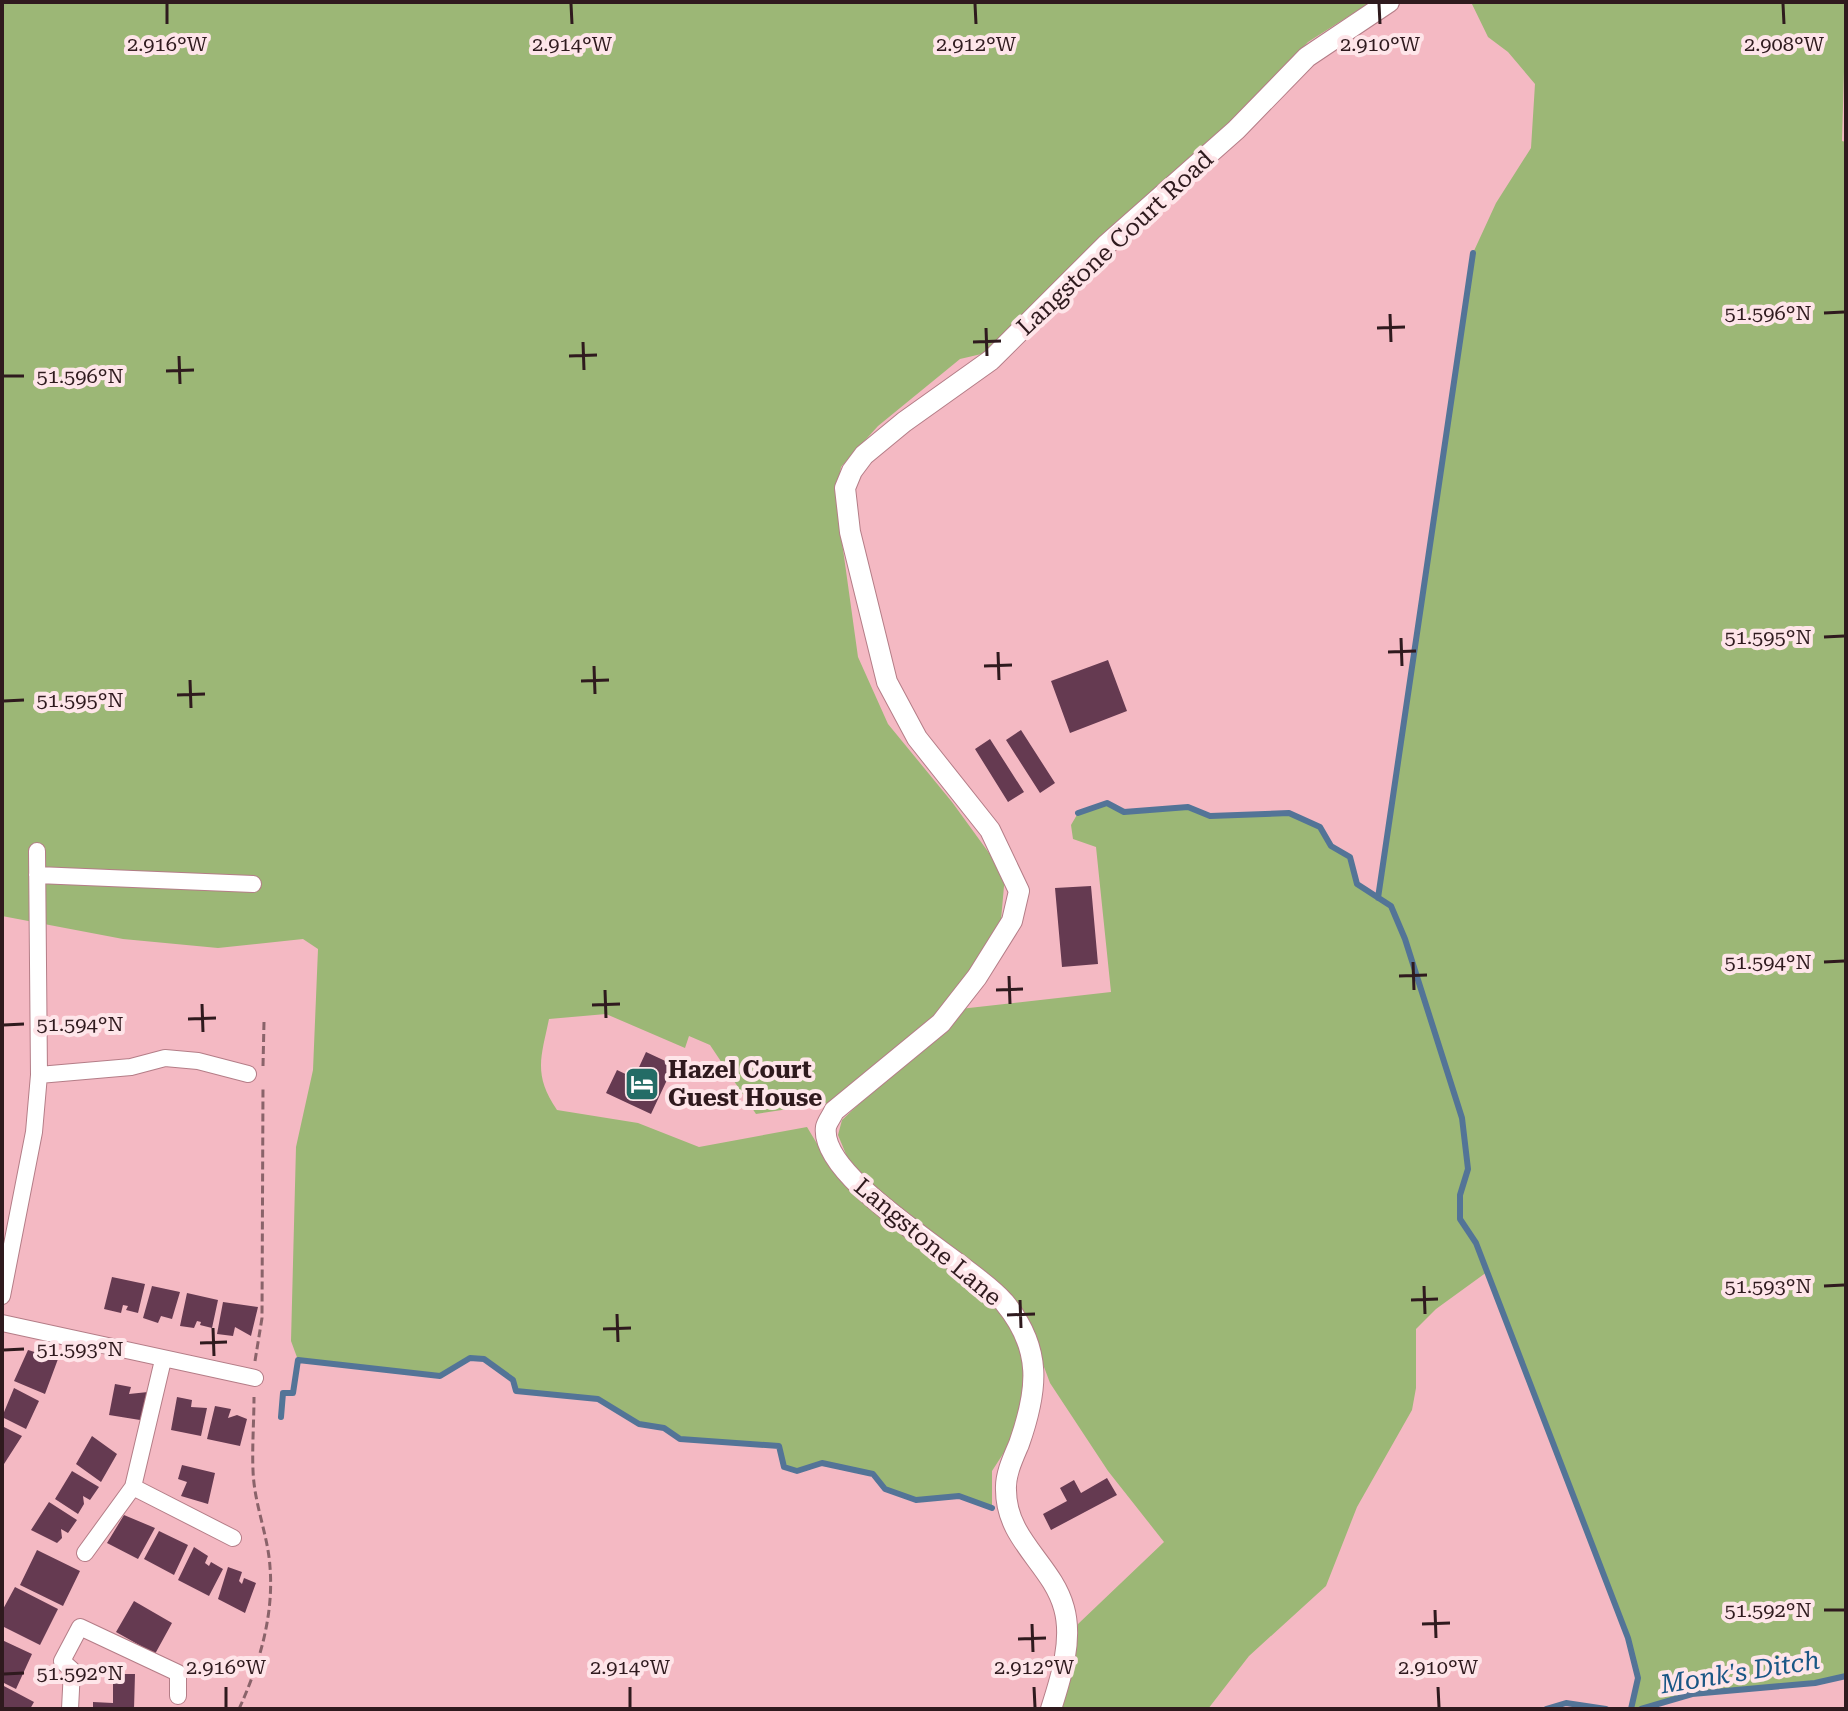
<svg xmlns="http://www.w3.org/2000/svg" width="1848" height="1711" viewBox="0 0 1848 1711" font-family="'Roboto Serif',serif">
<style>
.green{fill:#9cb776}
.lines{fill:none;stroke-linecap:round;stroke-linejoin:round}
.stream{stroke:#537497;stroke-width:6}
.building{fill:#653a51}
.minor-casing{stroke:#b47d87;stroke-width:18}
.tertiary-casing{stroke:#b47d87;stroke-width:22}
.path{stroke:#8a636a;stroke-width:3;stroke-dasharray:8 4;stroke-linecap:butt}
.minor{stroke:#fff;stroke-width:16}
.tertiary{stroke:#fff;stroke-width:20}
.ticks{fill:none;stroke:#2f1a1e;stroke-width:3}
.labels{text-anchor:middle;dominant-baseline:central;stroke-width:8;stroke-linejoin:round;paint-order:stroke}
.street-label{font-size:24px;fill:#2f1a1e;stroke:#fee5e9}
.poi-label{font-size:24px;font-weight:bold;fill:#2f1a1e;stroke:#fee5e9;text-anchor:start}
.water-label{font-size:26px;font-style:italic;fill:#195685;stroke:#fee5e9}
.ticks-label{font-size:20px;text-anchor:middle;fill:#2f1a1e;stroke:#fee5e9;stroke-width:8;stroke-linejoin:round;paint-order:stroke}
</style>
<rect width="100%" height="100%" fill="#f4b9c3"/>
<path class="green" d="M 2,2 L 1371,2 L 1308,42 L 1221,136 L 990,352 L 960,359 L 878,426 L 841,467 L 836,499 L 858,657 L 888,724 L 952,802 L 1005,875 L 1001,920 L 987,947 L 934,1018 L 828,1103 L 756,1114 L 710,1045 L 689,1036 L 685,1048 L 606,1014 L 549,1019 C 541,1058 533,1074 557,1110 L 638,1123 L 699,1147 L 807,1127 L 825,1157 L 985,1295 L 1014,1330 L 1027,1359 L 1025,1402 L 1012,1440 L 992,1471 L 992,1508 L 959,1496 L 916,1500 L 885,1489 L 873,1474 L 822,1463 L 797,1471 L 784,1467 L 779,1446 L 680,1439 L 664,1428 L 639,1424 L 598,1399 L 516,1391 L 513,1380 L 484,1359 L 470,1358 L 440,1376 L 298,1360 L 291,1341 L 296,1147 L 313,1070 L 318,949 L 303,939 L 218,948 L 123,939 L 2,916 Z
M 1471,2 L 1846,2 L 1842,141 L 1846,142 L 1846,1676 L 1815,1683 L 1692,1694 L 1631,1709 L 1638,1678 L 1628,1638 L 1487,1272 L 1436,1309 L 1416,1329 L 1416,1388 L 1412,1410 L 1357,1507 L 1326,1586 L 1249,1656 L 1208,1709 L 1062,1709 L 1078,1624 L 1164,1542 L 1108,1471 L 1050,1383 L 1034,1340 L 850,1164 L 838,1135 L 842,1120 L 960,1009 L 1111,992 L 1096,847 L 1073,839 L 1071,825 L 1078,813 L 1107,803 L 1124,812 L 1188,807 L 1210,816 L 1289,813 L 1320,827 L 1331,846 L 1350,857 L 1357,884 L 1378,897 L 1473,253 L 1496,203 L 1531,148 L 1535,84 L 1508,52 L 1488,37 Z"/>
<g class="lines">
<path class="stream" d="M 1078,813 L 1107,803 L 1124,812 L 1188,807 L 1210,816 L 1289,813 L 1320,827 L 1331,846 L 1350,857 L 1357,884 L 1391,906 L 1405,939 L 1462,1118 L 1468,1169 L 1460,1195 L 1460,1219 L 1476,1243 L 1628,1638 L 1638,1678 L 1631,1709
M 1378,898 L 1473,253
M 281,1417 L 283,1393 L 293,1393 L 298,1360 L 440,1376 L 470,1358 L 484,1359 L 513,1380 L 516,1391 L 598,1399 L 639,1424 L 664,1428 L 680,1439 L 779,1446 L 784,1467 L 797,1471 L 822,1463 L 873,1474 L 885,1489 L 916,1500 L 959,1496 L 992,1508
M 1546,1709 L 1566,1703 L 1606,1709
M 1641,1709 L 1692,1694 L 1815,1683 L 1846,1676"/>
</g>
<path class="building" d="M 1108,660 L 1127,711 L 1070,733 L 1051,681 Z
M 1021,730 L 1055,783 L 1040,793 L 1006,740 Z
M 990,739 L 1024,792 L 1008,802 L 975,749 Z
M 1091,886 L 1098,964 L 1062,967 L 1055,888 Z
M 646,1052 L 674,1065 L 651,1114 L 606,1093 L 617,1070 L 634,1078 Z
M 112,1277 L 145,1284 L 138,1313 L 126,1310 L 128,1306 L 123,1305 L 121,1313 L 104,1309 Z
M 152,1286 L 180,1292 L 172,1319 L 161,1316 L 158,1323 L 143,1318 Z
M 187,1293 L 218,1300 L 212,1328 L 200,1325 L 201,1322 L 197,1321 L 194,1328 L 180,1326 Z
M 223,1302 L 258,1307 L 251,1336 L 235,1327 L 233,1336 L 217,1334 Z
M 28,1350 L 58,1359 L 45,1394 L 14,1381 Z
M 115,1384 L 131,1387 L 129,1394 L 148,1392 L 140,1420 L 109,1415 Z
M 14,1388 L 39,1401 L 26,1429 L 2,1417 Z
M 177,1397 L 192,1400 L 191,1407 L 207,1408 L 201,1436 L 171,1430 Z
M 215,1406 L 231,1409 L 228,1418 L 237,1415 L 247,1419 L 240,1446 L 207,1439 Z
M 2,1426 L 22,1436 L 4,1464 L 2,1462 Z
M 92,1436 L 117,1454 L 101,1482 L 76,1464 Z
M 182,1465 L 215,1473 L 208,1504 L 181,1496 L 187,1482 L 178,1479 Z
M 72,1471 L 99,1487 L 90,1500 L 83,1496 L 84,1504 L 78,1514 L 55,1499 Z
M 1107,1478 L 1117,1495 L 1051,1530 L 1043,1514 L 1067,1501 L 1060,1488 L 1074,1480 L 1081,1493 Z
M 49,1502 L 77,1520 L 68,1533 L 61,1529 L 62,1538 L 57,1543 L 31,1530 Z
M 124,1515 L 155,1528 L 138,1559 L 107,1543 Z
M 159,1531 L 188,1545 L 174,1575 L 144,1559 Z
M 194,1547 L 208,1556 L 205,1563 L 209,1566 L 211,1562 L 223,1569 L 209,1596 L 178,1580 Z
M 37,1550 L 80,1571 L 63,1606 L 20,1585 Z
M 228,1567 L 242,1572 L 239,1581 L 242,1584 L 244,1578 L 256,1583 L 245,1613 L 218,1599 Z
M 15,1587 L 58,1609 L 40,1645 L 2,1626 L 2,1611 Z
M 134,1601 L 172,1623 L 155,1654 L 116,1632 Z
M 2,1640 L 32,1654 L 16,1689 L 2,1682 Z
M 113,1674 L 135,1674 L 134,1709 L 93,1709 L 93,1702 L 113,1703 Z
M 2,1685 L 34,1702 L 30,1709 L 2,1709 Z"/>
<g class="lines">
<g class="minor-casing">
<path id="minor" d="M 37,875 L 253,884
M 39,1075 L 131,1067 L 165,1058 L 198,1061 L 248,1074
M 2,1296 L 34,1132 L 39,1075 L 37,851
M 2,1323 L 255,1378
M 163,1360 L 133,1487 L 233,1538
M 85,1553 L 133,1487
M 70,1709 L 72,1670 L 62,1661 L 80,1627 L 178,1673 L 178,1696"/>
</g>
<g class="tertiary-casing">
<path id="tertiary" d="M 1051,1709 C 1061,1678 1073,1640 1064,1608 C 1052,1564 1006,1540 1006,1490 C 1005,1475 1013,1458 1019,1444 C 1038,1390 1043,1349 1004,1302 C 970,1263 818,1180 826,1127 C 827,1122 832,1116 834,1111 L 941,1023 L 977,977 L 1012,921 L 1019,891 L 990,830 L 917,738 L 887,682 L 850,532 L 845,488 L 852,471 L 864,455 L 904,422 L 991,360 L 1106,245 L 1236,130 L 1307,57 L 1389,2"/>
</g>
<path class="path" d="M 263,1066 L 264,1022
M 255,1361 L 262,1318 L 263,1086
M 239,1709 C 259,1665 274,1616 270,1567 C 268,1535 254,1504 253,1470 C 252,1446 254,1421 254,1397"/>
<use href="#minor" class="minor"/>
<use href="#tertiary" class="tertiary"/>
</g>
<path class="ticks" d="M 167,4 L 167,24M 571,4 L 572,24M 975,4 L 976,24M 1379,4 L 1380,24M 1783,4 L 1784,24M 1824,313 L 1844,312M 1390,314 L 1391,342M 986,328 L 987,356M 1377,328 L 1405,327M 583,342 L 584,370M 973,342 L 1001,341M 179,356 L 180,384M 569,356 L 597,355M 166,371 L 194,370M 4,376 L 24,376M 1824,637 L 1844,636M 1401,638 L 1402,666M 998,652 L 999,680M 1388,652 L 1416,651M 594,666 L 595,694M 984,666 L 1012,665M 190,680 L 191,708M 581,681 L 609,680M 177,695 L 205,694M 4,701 L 24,700M 1413,962 L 1414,990M 1824,962 L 1844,961M 1009,976 L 1010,1004M 1399,976 L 1427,975M 605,990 L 606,1018M 996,990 L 1023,989M 202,1004 L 203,1032M 592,1005 L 620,1004M 188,1019 L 216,1018M 4,1025 L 24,1024M 1424,1286 L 1425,1314M 1824,1286 L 1844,1285M 1020,1300 L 1021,1328M 1411,1300 L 1438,1299M 617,1314 L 618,1342M 1007,1315 L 1035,1314M 213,1328 L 214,1356M 603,1329 L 631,1328M 200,1343 L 227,1342M 4,1350 L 24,1349M 1435,1610 L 1436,1638M 1824,1610 L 1844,1610M 1032,1624 L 1033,1652M 1422,1624 L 1450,1623M 1018,1639 L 1046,1638M 4,1674 L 24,1673M 226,1687 L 226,1707M 630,1687 L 630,1707M 1034,1687 L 1035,1707M 1438,1687 L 1439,1707"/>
<defs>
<g id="hotel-square" transform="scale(1.8)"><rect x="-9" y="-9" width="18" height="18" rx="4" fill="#236c66" stroke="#fee5e9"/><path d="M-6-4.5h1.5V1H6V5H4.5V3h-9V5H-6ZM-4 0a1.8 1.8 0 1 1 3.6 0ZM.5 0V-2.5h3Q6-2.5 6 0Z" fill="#fff"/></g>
</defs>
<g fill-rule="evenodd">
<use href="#hotel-square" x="642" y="1084"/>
</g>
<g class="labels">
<g class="street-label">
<text transform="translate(1115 243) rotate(-43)">Langstone Court Road</text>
<text transform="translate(928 1242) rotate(40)">Langstone Lane</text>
</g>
<g class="poi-label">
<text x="668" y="1070">Hazel Court<tspan x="668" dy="28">Guest House</tspan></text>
</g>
<g class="water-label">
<text transform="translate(1740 1672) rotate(-9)">Monk's Ditch</text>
</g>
</g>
<g class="ticks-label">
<text x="167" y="51">2.916°W</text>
<text x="572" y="51">2.914°W</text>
<text x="976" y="51">2.912°W</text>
<text x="1380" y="51">2.910°W</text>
<text x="1784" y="51">2.908°W</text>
<text x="1768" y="320">51.596°N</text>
<text x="80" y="383">51.596°N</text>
<text x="1768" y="644">51.595°N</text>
<text x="80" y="707">51.595°N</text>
<text x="1768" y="969">51.594°N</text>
<text x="80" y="1031">51.594°N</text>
<text x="1768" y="1293">51.593°N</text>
<text x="80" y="1356">51.593°N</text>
<text x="1768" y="1617">51.592°N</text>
<text x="226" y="1674">2.916°W</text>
<text x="630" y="1674">2.914°W</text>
<text x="1034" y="1674">2.912°W</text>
<text x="1438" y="1674">2.910°W</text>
<text x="80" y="1680">51.592°N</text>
</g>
<rect width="1848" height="1711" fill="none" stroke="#2f1a1e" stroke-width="8"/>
</svg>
